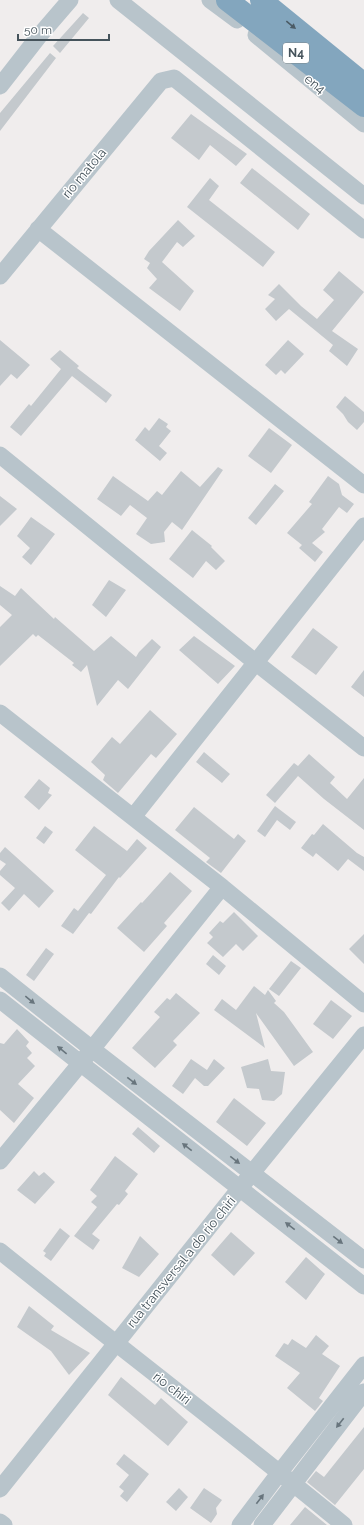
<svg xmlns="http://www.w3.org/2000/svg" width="364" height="1525" viewBox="0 0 364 1525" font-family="Raleway,sans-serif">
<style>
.building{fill:#c4c9cd}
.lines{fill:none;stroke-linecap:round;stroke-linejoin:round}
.minor{stroke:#b8c4cb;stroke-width:17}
.highway{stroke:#83a6be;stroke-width:22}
.oneway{fill:#4b5b65}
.oneway2{fill:#68757d}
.labels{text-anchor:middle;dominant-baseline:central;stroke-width:3;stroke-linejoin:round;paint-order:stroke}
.shield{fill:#fff;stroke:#7d878c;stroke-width:1}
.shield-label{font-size:12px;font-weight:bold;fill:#45535b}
.street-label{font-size:13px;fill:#45535b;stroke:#fff}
</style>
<rect width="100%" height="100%" fill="#f0eded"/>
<path class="building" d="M 83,13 L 89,18 L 60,53 L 53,46 Z
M 50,53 L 56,58 L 0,131 L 0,113 Z
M 191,114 L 247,154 L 236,166 L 210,145 L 199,160 L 171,138 Z
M 252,168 L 310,214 L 298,230 L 240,183 Z
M 210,178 L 219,186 L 209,200 L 275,252 L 263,267 L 187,207 Z
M 178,220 L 195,236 L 183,247 L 177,242 L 162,262 L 194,291 L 180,311 L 149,288 L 157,279 L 147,268 L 150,263 L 144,259 L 149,251 Z
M 339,271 L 364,292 L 332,331 L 358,349 L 347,366 L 329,351 L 333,345 L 289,309 L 276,321 L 265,309 L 275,299 L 268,295 L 279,284 L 301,306 L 317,319 L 334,300 L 323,290 Z
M 0,340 L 30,365 L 17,379 L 11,374 L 0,386 Z
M 288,340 L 304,354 L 285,374 L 281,370 L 276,375 L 265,365 Z
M 60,350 L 79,366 L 77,368 L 112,395 L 106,403 L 72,376 L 21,436 L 10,427 L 29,404 L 31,406 L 61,369 L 50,359 Z
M 345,396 L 364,412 L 364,422 L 357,430 L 348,422 L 343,414 L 336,407 Z
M 159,418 L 168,424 L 166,427 L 171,431 L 159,446 L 167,453 L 160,461 L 135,440 L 145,427 L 149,431 Z
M 269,428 L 292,445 L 271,473 L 248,456 Z
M 218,467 L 223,470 L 182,530 L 172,522 L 164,532 L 165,542 L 151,544 L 136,534 L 147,518 L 130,505 L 121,516 L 97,499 L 113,476 L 148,501 L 157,491 L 162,495 L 181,471 L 200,487 Z
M 328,476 L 339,484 L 342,495 L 354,504 L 347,513 L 339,507 L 322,529 L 325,532 L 312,543 L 323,552 L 315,562 L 299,548 L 302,545 L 287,533 L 312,504 L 309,502 Z
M 275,484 L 284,491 L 256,525 L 248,518 Z
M 0,496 L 17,509 L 0,526 Z
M 31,517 L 55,534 L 31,565 L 22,557 L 30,548 L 17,536 Z
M 192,530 L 212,546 L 211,547 L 225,561 L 216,570 L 206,561 L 193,578 L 169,559 Z
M 109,580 L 126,590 L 106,617 L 92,605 Z
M 0,586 L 15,596 L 21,588 L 54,619 L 55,617 L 94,651 L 111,636 L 136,657 L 139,652 L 152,639 L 161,647 L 128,689 L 118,680 L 97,706 L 87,665 L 81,672 L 72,665 L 74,663 L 38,635 L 36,637 L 33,634 L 0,666 L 0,627 L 12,615 L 0,605 Z
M 313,628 L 338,647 L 316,675 L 291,657 Z
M 194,636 L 235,666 L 218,684 L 179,650 Z
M 364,670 L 364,697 L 351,687 Z
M 150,710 L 177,734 L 156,758 L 151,754 L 118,793 L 103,780 L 105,775 L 91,762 L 112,737 L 120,744 Z
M 204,752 L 230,774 L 222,783 L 196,762 Z
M 309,754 L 335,777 L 330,783 L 347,799 L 364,778 L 364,830 L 324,799 L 298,776 L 275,803 L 266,795 L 294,763 L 298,766 Z
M 39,779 L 50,788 L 48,793 L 52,795 L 39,810 L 24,797 Z
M 275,806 L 296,822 L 290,830 L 277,820 L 265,837 L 257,831 Z
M 194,807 L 234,839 L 238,834 L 246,841 L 221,873 L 206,862 L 210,858 L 175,830 Z
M 323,824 L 357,853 L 364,857 L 364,871 L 348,859 L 338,871 L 316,853 L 313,857 L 301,848 L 312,834 L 314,835 Z
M 45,826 L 53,832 L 44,844 L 36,838 Z
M 94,826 L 127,851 L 137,839 L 147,848 L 120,878 L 119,877 L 91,914 L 89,913 L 73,934 L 61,926 L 74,908 L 78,911 L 106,875 L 75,850 Z
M 5,847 L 54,891 L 39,908 L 24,894 L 9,911 L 1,903 L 15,888 L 0,875 L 0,871 L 6,864 L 0,860 L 0,853 Z
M 170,872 L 192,891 L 164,923 L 167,926 L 144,952 L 117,928 L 141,902 L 142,903 Z
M 234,912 L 258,936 L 243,951 L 236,944 L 223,957 L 207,943 L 213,937 L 209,933 L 220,921 L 223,923 Z
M 364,934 L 364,964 L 349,949 Z
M 46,948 L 54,954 L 34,981 L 26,975 Z
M 213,955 L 226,966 L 219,975 L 206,964 Z
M 291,961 L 301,968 L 279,996 L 269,989 Z
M 254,986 L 265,995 L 268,990 L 276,1001 L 274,1003 L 284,1012 L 313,1052 L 294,1066 L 256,1013 L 265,1048 L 214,1010 L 222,999 L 236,1010 Z
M 176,993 L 200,1013 L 173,1041 L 177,1045 L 155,1068 L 132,1048 L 160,1017 L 154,1012 L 167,998 L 170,1000 Z
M 331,1000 L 352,1016 L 333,1039 L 313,1024 Z
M 17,1029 L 29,1042 L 26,1046 L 32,1053 L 27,1058 L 35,1066 L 18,1084 L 34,1098 L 14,1123 L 0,1110 L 0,1043 L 4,1044 Z
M 191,1059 L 207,1070 L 214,1059 L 225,1068 L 208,1086 L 204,1086 L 195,1078 L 183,1094 L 172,1086 Z
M 268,1059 L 271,1071 L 285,1072 L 282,1094 L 274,1101 L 262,1100 L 259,1089 L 247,1088 L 241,1067 Z
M 234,1098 L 266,1123 L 247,1146 L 216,1122 Z
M 138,1127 L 160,1146 L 154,1153 L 132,1134 Z
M 115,1156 L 138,1174 L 125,1191 L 128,1194 L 119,1205 L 117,1204 L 92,1234 L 100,1240 L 93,1250 L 74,1236 L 97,1207 L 91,1202 L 97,1196 L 90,1190 Z
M 34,1171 L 39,1176 L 44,1172 L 55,1182 L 35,1204 L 17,1190 Z
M 60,1228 L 70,1236 L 51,1261 L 44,1256 L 46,1253 L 43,1251 Z
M 231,1232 L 255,1253 L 234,1276 L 211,1255 Z
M 140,1236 L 159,1254 L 139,1277 L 122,1268 Z
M 306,1257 L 325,1274 L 306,1300 L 285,1282 Z
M 29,1306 L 54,1326 L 51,1330 L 90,1353 L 69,1375 L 51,1351 L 17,1327 Z
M 316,1335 L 329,1346 L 322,1354 L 340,1366 L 319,1398 L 323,1401 L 315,1411 L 287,1388 L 300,1373 L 275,1356 L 284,1343 L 288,1345 L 292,1339 L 306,1348 Z
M 121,1377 L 155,1405 L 161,1398 L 188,1422 L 168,1446 L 108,1395 Z
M 364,1427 L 364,1469 L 335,1505 L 307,1482 L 316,1471 L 324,1477 Z
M 124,1454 L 149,1474 L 127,1502 L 120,1496 L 124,1491 L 119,1487 L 129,1475 L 116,1464 Z
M 179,1488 L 188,1497 L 176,1511 L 166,1502 Z
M 204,1488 L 222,1500 L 216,1508 L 217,1514 L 211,1523 L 190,1508 Z
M 305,1507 L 327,1525 L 290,1525 Z"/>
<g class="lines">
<path class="minor" d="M 118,0 L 364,196
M 210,0 L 237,20
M 256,35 L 364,124
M 0,86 L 39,36 L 70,0
M 38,229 L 364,485
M 0,276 L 161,81 L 174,78 L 364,230
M 0,455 L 255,662 L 364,748
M 0,713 L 222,887 L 364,1004
M 133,817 L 364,526
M 0,976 L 92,1049 L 364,1260
M 0,1000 C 121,1096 243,1190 364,1286
M 0,1161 L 80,1064 L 222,887
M 0,1251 C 114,1343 231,1432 344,1525
M 0,1489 L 252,1173 L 364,1035
M 0,1522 L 4,1525
M 240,1525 L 280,1472 L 364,1365
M 262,1525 L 364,1392"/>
<path class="highway" d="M 227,0 L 364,106
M 261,0 L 364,84"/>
</g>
<defs><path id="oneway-solid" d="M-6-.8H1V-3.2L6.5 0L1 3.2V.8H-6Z"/></defs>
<use class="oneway" href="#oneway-solid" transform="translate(291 25) rotate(39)"/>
<g class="oneway2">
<use href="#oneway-solid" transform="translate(30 1000) rotate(39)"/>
<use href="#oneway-solid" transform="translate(62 1050) rotate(-141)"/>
<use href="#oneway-solid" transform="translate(132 1081) rotate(38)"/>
<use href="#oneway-solid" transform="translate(187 1147) rotate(-142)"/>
<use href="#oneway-solid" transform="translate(235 1160) rotate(38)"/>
<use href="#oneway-solid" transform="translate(290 1226) rotate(-142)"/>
<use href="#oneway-solid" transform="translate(338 1240) rotate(38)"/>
<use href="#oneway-solid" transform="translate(340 1423) rotate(128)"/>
<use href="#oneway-solid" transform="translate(260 1499) rotate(-53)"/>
</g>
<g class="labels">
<rect class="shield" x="283" y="43" width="26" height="20" rx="3"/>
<g class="shield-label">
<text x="296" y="53">N4</text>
</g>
<g class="street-label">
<text transform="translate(315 84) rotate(39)">en4</text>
<text transform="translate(84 173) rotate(-50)">rio matola</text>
<text transform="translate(181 1262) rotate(-51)">rua transversal a do rio chiri</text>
<text transform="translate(172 1388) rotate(38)">rio chiri</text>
</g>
</g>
<path d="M18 34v6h91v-6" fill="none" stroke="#45535b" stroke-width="2"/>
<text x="24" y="34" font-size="12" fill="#45535b" stroke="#ffffff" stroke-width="3" paint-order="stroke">50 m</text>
</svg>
